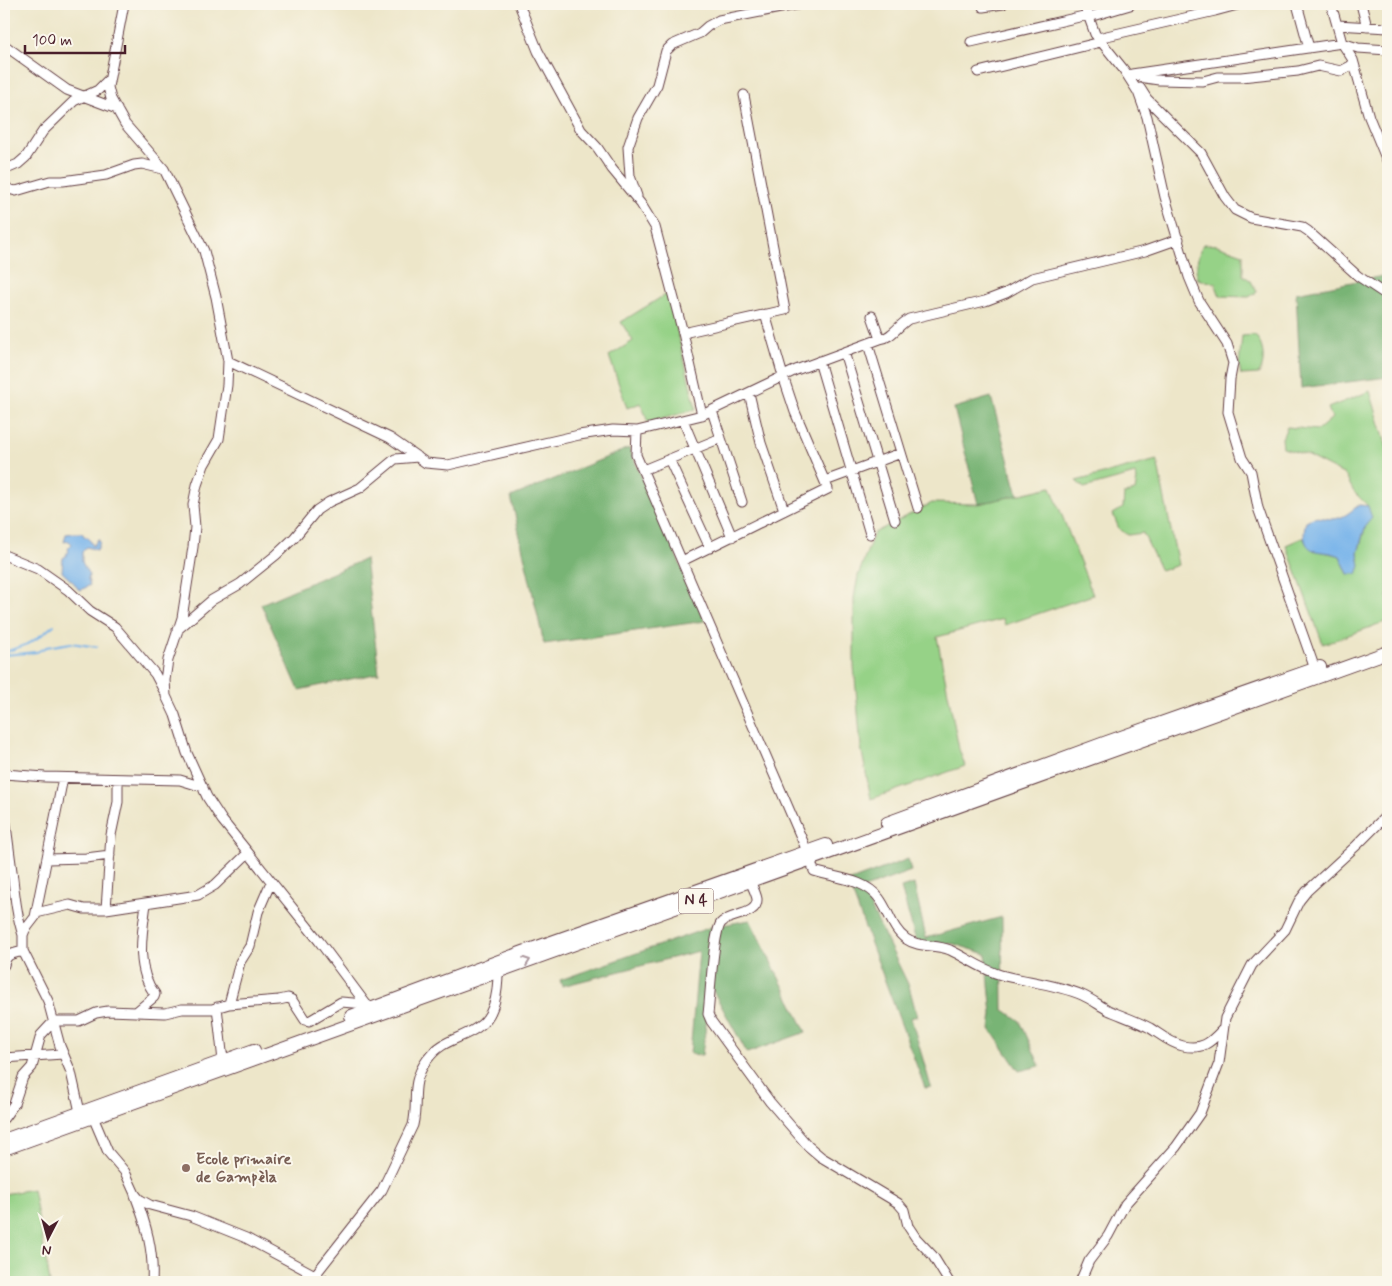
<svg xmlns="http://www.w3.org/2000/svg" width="1392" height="1286" viewBox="0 0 1392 1286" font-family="Mynerve,sans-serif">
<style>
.green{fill:#96d287;stroke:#707859}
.forest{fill:#78b474;stroke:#616a50}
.water{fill:#78b4ea;stroke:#616a8a}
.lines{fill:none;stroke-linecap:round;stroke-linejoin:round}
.stream{stroke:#78b4ea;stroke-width:2}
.minor-casing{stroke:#623d43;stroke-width:11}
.highway-casing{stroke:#623d43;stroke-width:14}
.minor{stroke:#fff;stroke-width:9}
.highway{stroke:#fff;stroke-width:12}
.oneway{stroke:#ae9aa0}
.education-dot{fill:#8d6e63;stroke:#fbf7ec;stroke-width:2}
.labels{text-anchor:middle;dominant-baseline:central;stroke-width:4;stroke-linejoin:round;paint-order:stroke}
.shield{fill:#fbf7ec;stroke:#7f6065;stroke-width:1}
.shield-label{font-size:15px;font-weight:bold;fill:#4a1f2b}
.education-label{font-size:16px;font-weight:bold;fill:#785e54;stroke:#fbf7ec;text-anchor:start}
</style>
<rect width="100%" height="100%" fill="#fbf7ec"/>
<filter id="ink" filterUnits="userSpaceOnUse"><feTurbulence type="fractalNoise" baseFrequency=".02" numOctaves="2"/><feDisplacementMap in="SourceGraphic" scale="10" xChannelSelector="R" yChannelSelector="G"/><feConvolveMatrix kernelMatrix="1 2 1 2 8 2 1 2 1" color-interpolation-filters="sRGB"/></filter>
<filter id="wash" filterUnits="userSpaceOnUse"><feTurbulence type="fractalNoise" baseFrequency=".0096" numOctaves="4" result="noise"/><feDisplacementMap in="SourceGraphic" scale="20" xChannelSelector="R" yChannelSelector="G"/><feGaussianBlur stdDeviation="1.12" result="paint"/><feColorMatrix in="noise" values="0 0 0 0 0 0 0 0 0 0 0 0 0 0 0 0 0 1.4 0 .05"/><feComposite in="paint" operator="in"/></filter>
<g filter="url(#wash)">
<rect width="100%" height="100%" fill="#ede6c9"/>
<path class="green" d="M 1203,244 L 1217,245 L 1243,254 L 1243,275 L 1251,281 L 1257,292 L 1249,297 L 1220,296 L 1215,283 L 1197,279 C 1196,266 1197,256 1203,244 Z
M 668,293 L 696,409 L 648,423 L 641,403 L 627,408 L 609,356 L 633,341 L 621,322 Z
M 1255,335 C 1264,346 1266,362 1259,374 L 1241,375 L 1239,365 L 1242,336 Z
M 1370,391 L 1388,451 L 1388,621 L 1323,644 L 1286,545 L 1304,537 C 1307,554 1328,551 1340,556 L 1348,574 L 1360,566 L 1358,553 L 1366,525 L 1368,506 L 1354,492 L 1345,475 L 1306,455 L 1283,448 L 1282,438 L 1287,427 L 1318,430 L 1332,418 L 1328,408 Z
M 1157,460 L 1178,565 L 1161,571 L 1143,533 L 1128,535 L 1119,529 L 1113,514 L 1123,508 L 1124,494 L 1135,491 L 1137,479 L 1135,474 L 1084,488 L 1076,481 Z
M 1051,487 L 1093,595 L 1005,625 L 1003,619 L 937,637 L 959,749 L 965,766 L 871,799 L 861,747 L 854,666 L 854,598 L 858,576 L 874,533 L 932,503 L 978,504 Z
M 33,1189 L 50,1282 L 4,1282 L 4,1194 Z"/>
<path class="forest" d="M 1388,275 L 1388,377 L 1301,388 L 1296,293 Z
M 991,397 L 1018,495 L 978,504 L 954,408 Z
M 629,448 L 705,621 L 544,644 L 511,497 Z
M 365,559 L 379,673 L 299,690 L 261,604 Z
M 908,859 L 911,871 L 862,889 L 909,986 L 917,1016 L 911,1018 L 931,1087 L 925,1088 L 848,882 Z
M 914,884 L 926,938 L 1002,917 L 1003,1009 L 1020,1021 L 1040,1066 L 1019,1071 L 990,1029 L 992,1014 L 986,954 L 954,944 L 916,941 L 901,888 Z
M 750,920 L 806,1032 L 747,1053 L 711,987 L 702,1055 L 690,1054 L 699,951 L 562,986 L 560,980 L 711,927 Z"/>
<path class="water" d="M 1359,505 L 1368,506 L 1372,518 L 1366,525 L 1363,534 L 1358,553 L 1360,566 L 1357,574 L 1348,574 L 1340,556 C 1331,552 1325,553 1316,551 C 1302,547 1303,533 1306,521 C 1319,514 1321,519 1334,519 C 1344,518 1351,511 1359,505 Z
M 74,533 L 82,533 L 85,537 L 88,537 L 93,546 L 98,539 L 100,542 L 97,550 L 87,547 L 82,552 L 82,562 L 89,575 L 88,579 L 90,585 L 81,590 L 78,589 L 74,583 L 62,572 L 63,558 L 66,556 L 69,547 L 72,544 L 69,541 L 64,542 L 66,534 Z"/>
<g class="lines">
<path class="stream" d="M 4,653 C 11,649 20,648 27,644 C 38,639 45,632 54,625
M 4,655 L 37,652 L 46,647 L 71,643 L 97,647"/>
</g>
</g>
<g filter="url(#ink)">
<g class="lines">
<g class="minor-casing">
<path id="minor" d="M 124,4 L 108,87 L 111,99 L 125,124 L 164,169 L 204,251 L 216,297 L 228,361 L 227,385 L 219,439 L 204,465 L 197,485 L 193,505 L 195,527 L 193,547 L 182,618 L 168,660 L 165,680 L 166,696 L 175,715 L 187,753 L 207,797 L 222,820 L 319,941 L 366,1004 L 372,1008
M 519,4 L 538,51 L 581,130 L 597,147 L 612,169 L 641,204 L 655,227 L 683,333
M 982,4 L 983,7 L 1003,4
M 1084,4 L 1095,34 L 1124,70 L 1138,92 L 1147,117 L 1165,197 L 1189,277 L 1199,301 L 1227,344 L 1233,363 L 1230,379 L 1228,412 L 1242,458 L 1251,472 L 1258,508 L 1315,669
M 1297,4 L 1309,48
M 1331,4 L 1342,43 L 1353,60 L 1369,117 L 1388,163
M 1361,4 L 1367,27
M 1089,17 L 1130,5
M 1337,25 L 1388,28
M 1098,38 L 1215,11 L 1241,4
M 971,42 L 1088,15
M 4,45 L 67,90 L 117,109
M 978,72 L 1101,42
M 1132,74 L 1342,43 L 1358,48 L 1388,50
M 1134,74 L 1145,78 L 1159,80 L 1203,81 L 1218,77 L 1241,77 L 1298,71 L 1318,66 L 1341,71 L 1354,64
M 1140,88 L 1147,99 L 1201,153 L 1225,197 L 1235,210 L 1251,218 L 1302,227 L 1308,231 L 1358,276 L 1388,296
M 4,170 L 18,164 L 26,157 L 43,131 L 74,101 L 98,90 L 109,79
M 4,184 L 8,189 L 16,191 L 50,181 L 63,181 L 106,175 L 134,165 L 142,164 L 163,169
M 637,196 L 630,176 L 628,147 L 638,118 L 657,85 L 666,51 L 672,45 L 700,33 L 708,26 L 719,20 L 801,4
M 880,339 C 892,338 898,325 909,319 L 985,301 L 1006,293 L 1032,278 L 1145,251 L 1179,239
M 868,344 L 918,508
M 844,352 L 895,520
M 228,361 L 390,438 L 426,463 L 448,465 L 579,435 L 613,430 L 637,431 L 702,415 L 796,370 L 880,339 L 872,316
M 819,361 L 870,534
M 749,393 L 761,443 L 784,510
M 712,411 L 742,502
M 702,415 L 683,333 L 785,310 L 744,95
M 683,420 L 732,537
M 637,431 L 636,455 L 807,851
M 669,459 L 710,548
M 643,470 L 721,438
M 825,481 L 901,453
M 4,555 L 38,569 L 68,590 L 90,611 L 115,627 L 155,674 L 164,691
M 682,561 L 828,489 L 795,412 L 783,376 L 765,314
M 177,630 L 212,600 L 240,584 L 276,555 L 294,538 L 317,510 L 329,502 L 360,488 L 395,459 L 418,457
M 4,774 L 45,777 L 180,780 L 203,787
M 63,778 L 35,917 L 25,930 L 23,935 L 23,951 L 48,1001 L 60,1046 L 71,1072 L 80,1112
M 4,810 C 7,833 10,856 13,879 C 15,898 17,917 23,935
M 47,859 L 86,858 L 110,855
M 810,859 L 814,871 C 835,878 865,879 879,898 C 889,911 892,929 906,939 C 919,948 936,944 950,950 C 967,958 983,970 1001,975 C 1028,982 1056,984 1082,995 C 1091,999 1099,1005 1108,1010 C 1122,1016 1137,1021 1150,1028 C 1161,1035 1170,1043 1183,1046 C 1202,1050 1210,1043 1222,1030
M 750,881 C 752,886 756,893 757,899 C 758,916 730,913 721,923 C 713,933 710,999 708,1014 L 711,1021 L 770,1102 L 808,1146 L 821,1157 L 898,1203 L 904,1210 L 908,1226 L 916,1238 L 933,1256 L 949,1282
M 106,909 L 111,835 L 118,802 L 118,779
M 36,913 L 70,905 L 84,909 L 106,909 L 198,895 L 215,885 L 248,853
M 4,965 C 6,953 13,954 23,951
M 229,1004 L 240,962 L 250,946 L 258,912 L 271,882
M 217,1007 L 223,1061
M 136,1012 L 165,1013 L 182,1009 L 212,1009 L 229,1004 L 279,1000 L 288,998 L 292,1000 L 305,1020 L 309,1021 L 341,1002 L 366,1004
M 4,1058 L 63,1054
M 93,1117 L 108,1152 L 125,1172 L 135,1194 L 139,1199 L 150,1205 L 191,1216 L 246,1238 L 328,1282
M 4,1118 L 14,1104 L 23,1077 L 32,1067 L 41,1035 L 54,1021 L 79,1021 L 96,1013 L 108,1011 L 136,1012 L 154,997 L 155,994 C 135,969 142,933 146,904
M 135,1195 C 146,1224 154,1251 152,1282
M 315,1275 L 382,1190 L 413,1125 C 419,1100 409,1085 427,1060 C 442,1039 460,1040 478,1027 C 495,1016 498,990 498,972
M 1080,1282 L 1089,1261 L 1108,1236 L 1125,1204 L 1176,1147 L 1200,1113 L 1219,1063 L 1225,1018 L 1252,965 L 1285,930 L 1299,901 L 1307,891 L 1357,845 L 1388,814"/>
</g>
<g class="highway-casing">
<path id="highway" d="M 887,823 L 1107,742 L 1320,667
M 351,1016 L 523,952 L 826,845
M 4,1140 L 254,1050
M 4,1149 L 1388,652"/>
</g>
<use href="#minor" class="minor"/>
<use href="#highway" class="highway"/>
</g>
<defs><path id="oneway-chevron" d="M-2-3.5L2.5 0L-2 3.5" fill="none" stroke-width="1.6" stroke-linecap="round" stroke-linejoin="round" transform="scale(1.25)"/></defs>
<use class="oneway" href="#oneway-chevron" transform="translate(527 961) rotate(-20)"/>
</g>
<circle class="education-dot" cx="186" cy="1168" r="5"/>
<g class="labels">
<rect class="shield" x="678.5" y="888.5" width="35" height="25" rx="4"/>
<g class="shield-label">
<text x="696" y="901">N 4</text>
</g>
<g class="education-label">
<text x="196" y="1159">Ecole primaire<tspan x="196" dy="18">de Gampèla</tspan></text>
</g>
</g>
<rect width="1392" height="1286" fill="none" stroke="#fbf7ec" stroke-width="20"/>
<g transform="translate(48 1238) rotate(186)" stroke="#fbf7ec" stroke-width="4" paint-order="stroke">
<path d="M0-4L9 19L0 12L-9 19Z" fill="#4a1f2b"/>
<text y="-8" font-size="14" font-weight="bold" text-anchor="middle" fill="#4a1f2b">N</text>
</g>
<path d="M25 45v8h100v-8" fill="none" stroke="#4a1f2b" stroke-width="2.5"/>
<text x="32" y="45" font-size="15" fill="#4a1f2b" stroke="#fbf7ec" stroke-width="4" paint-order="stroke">100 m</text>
</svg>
